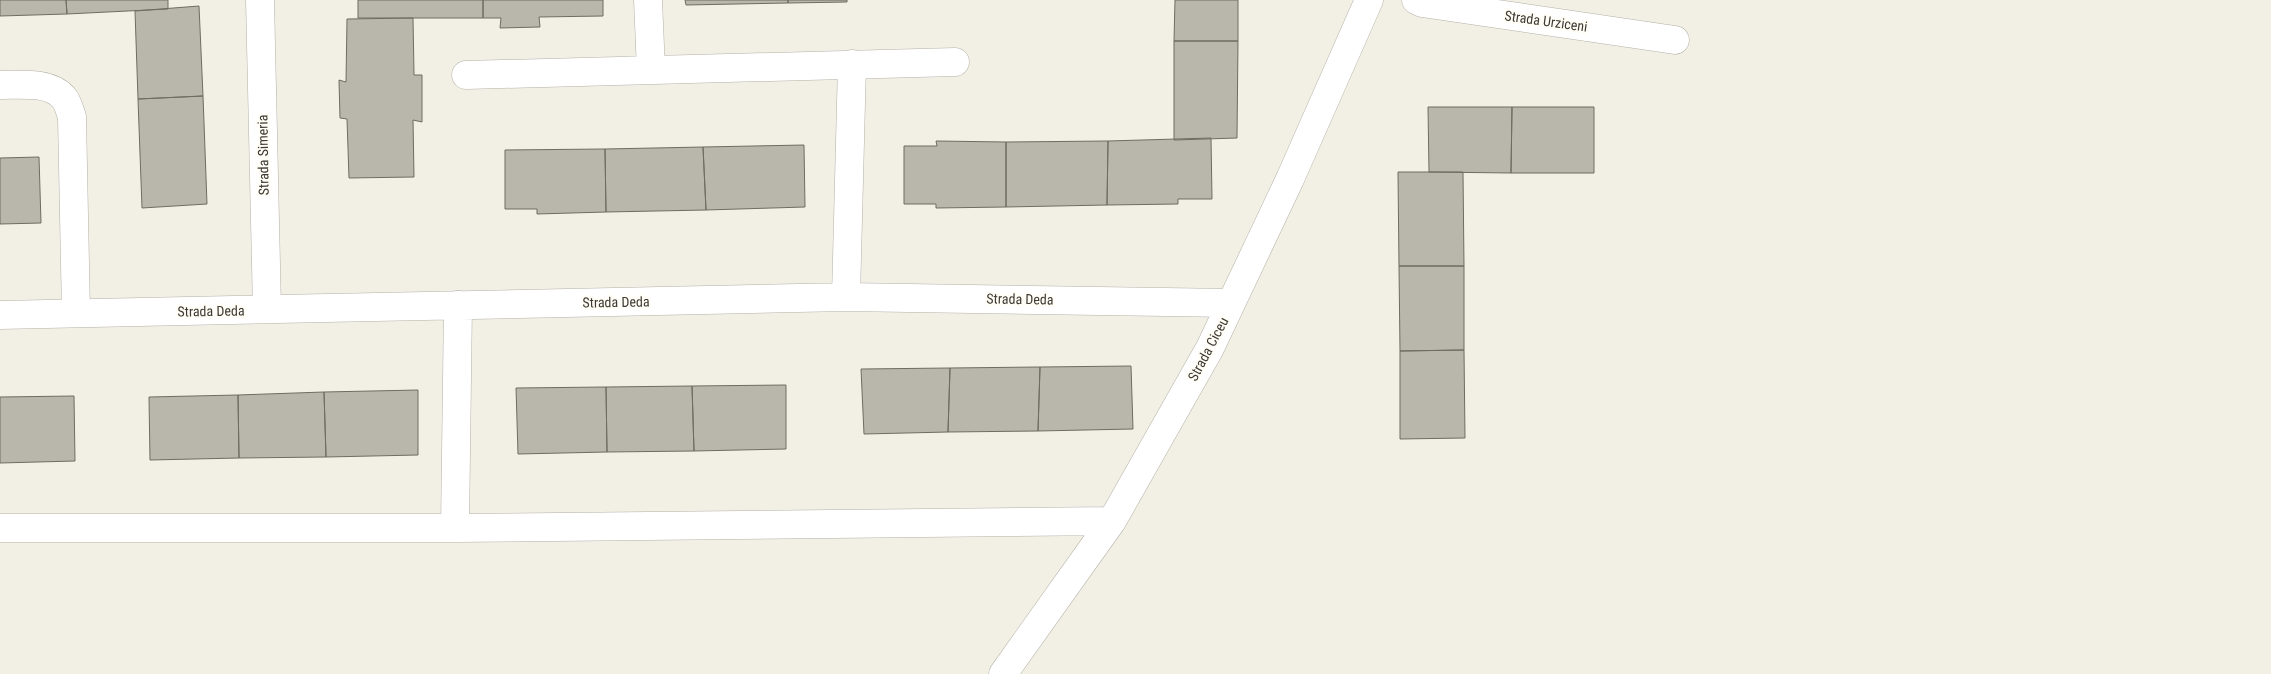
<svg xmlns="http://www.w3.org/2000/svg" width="2271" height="674" viewBox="0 0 2271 674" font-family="'Roboto Condensed',sans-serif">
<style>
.building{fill:#b9b7ac;stroke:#6f6c63}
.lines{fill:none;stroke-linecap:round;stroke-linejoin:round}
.minor-casing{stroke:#b4b1a7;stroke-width:29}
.minor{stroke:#fff;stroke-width:28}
.labels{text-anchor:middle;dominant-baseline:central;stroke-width:4;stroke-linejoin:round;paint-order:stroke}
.street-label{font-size:14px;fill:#3b3a36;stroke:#fffdf4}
</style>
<rect width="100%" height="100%" fill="#f2efe4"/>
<path class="building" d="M 0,0 L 66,0 L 67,14 L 0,16 Z
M 66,0 L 168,0 L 168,9 L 67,14 Z
M 358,0 L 483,0 L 483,18 L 358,18 Z
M 483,0 L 603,0 L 603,16 L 539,17 L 540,27 L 500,28 L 501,18 L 483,18 Z
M 685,0 L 788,0 L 788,3 L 686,5 Z
M 788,0 L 847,0 L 847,2 L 788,3 Z
M 1175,0 L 1238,0 L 1238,41 L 1174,41 Z
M 199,6 L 203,96 L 138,99 L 135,11 Z
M 413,18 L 414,75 L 422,75 L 422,122 L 413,120 L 414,177 L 349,178 L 347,119 L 340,118 L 339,80 L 346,82 L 347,19 Z
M 1174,41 L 1238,41 L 1237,138 L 1174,140 Z
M 203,96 L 207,204 L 142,208 L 138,99 Z
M 1428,107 L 1512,107 L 1511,173 L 1429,172 Z
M 1512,107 L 1594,107 L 1594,173 L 1511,173 Z
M 1211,138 L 1212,199 L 1178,199 L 1178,204 L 1107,205 L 1108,141 Z
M 936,141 L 1006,142 L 1006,207 L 936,208 L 936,204 L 904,204 L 904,146 L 937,146 Z
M 1108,141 L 1107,205 L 1006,207 L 1006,142 Z
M 804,145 L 805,207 L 706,210 L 703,147 Z
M 703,147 L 706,210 L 606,212 L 605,149 Z
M 605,149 L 606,212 L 537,214 L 537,209 L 505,209 L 505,150 Z
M 39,157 L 41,223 L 0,224 L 0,158 Z
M 1398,172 L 1463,172 L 1464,266 L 1399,266 Z
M 1399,266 L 1464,266 L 1464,350 L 1400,351 Z
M 1464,350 L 1465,438 L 1400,439 L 1400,351 Z
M 1131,366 L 1133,429 L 1038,431 L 1040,367 Z
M 1040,367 L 1038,431 L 948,432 L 950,368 Z
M 950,368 L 948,432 L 864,434 L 861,369 Z
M 786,385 L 786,449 L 694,451 L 692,386 Z
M 692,386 L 694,451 L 607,452 L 606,387 Z
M 606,387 L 607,452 L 518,454 L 516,388 Z
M 418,390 L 418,455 L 326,457 L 324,392 Z
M 324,392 L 326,457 L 239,458 L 238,395 Z
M 238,395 L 239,458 L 150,460 L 149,397 Z
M 74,396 L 75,461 L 0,463 L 0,397 Z"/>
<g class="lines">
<g class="minor-casing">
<path id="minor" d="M 260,0 L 267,309
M 648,0 L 651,70
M 1416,0 L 1422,3 L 1675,40
M 466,75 L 955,62
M 0,85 C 20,85 50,81 64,98 C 68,103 70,111 72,117 L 76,313
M 846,297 L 852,64
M 0,315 L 846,297 L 1231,303
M 0,528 L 455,528 L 1112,521
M 455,528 L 458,305
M 1003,674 L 1112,521 L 1210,348 L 1290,179 L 1369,0"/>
</g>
<use href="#minor" class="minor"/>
</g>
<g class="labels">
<g class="street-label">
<text transform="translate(1546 21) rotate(8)">Strada Urziceni</text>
<text transform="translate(263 155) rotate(-91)">Strada Simeria</text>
<text transform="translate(1020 299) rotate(1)">Strada Deda</text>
<text transform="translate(616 302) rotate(-1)">Strada Deda</text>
<text transform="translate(211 311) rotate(-1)">Strada Deda</text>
<text transform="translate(1208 349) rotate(-62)">Strada Ciceu</text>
</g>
</g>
</svg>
